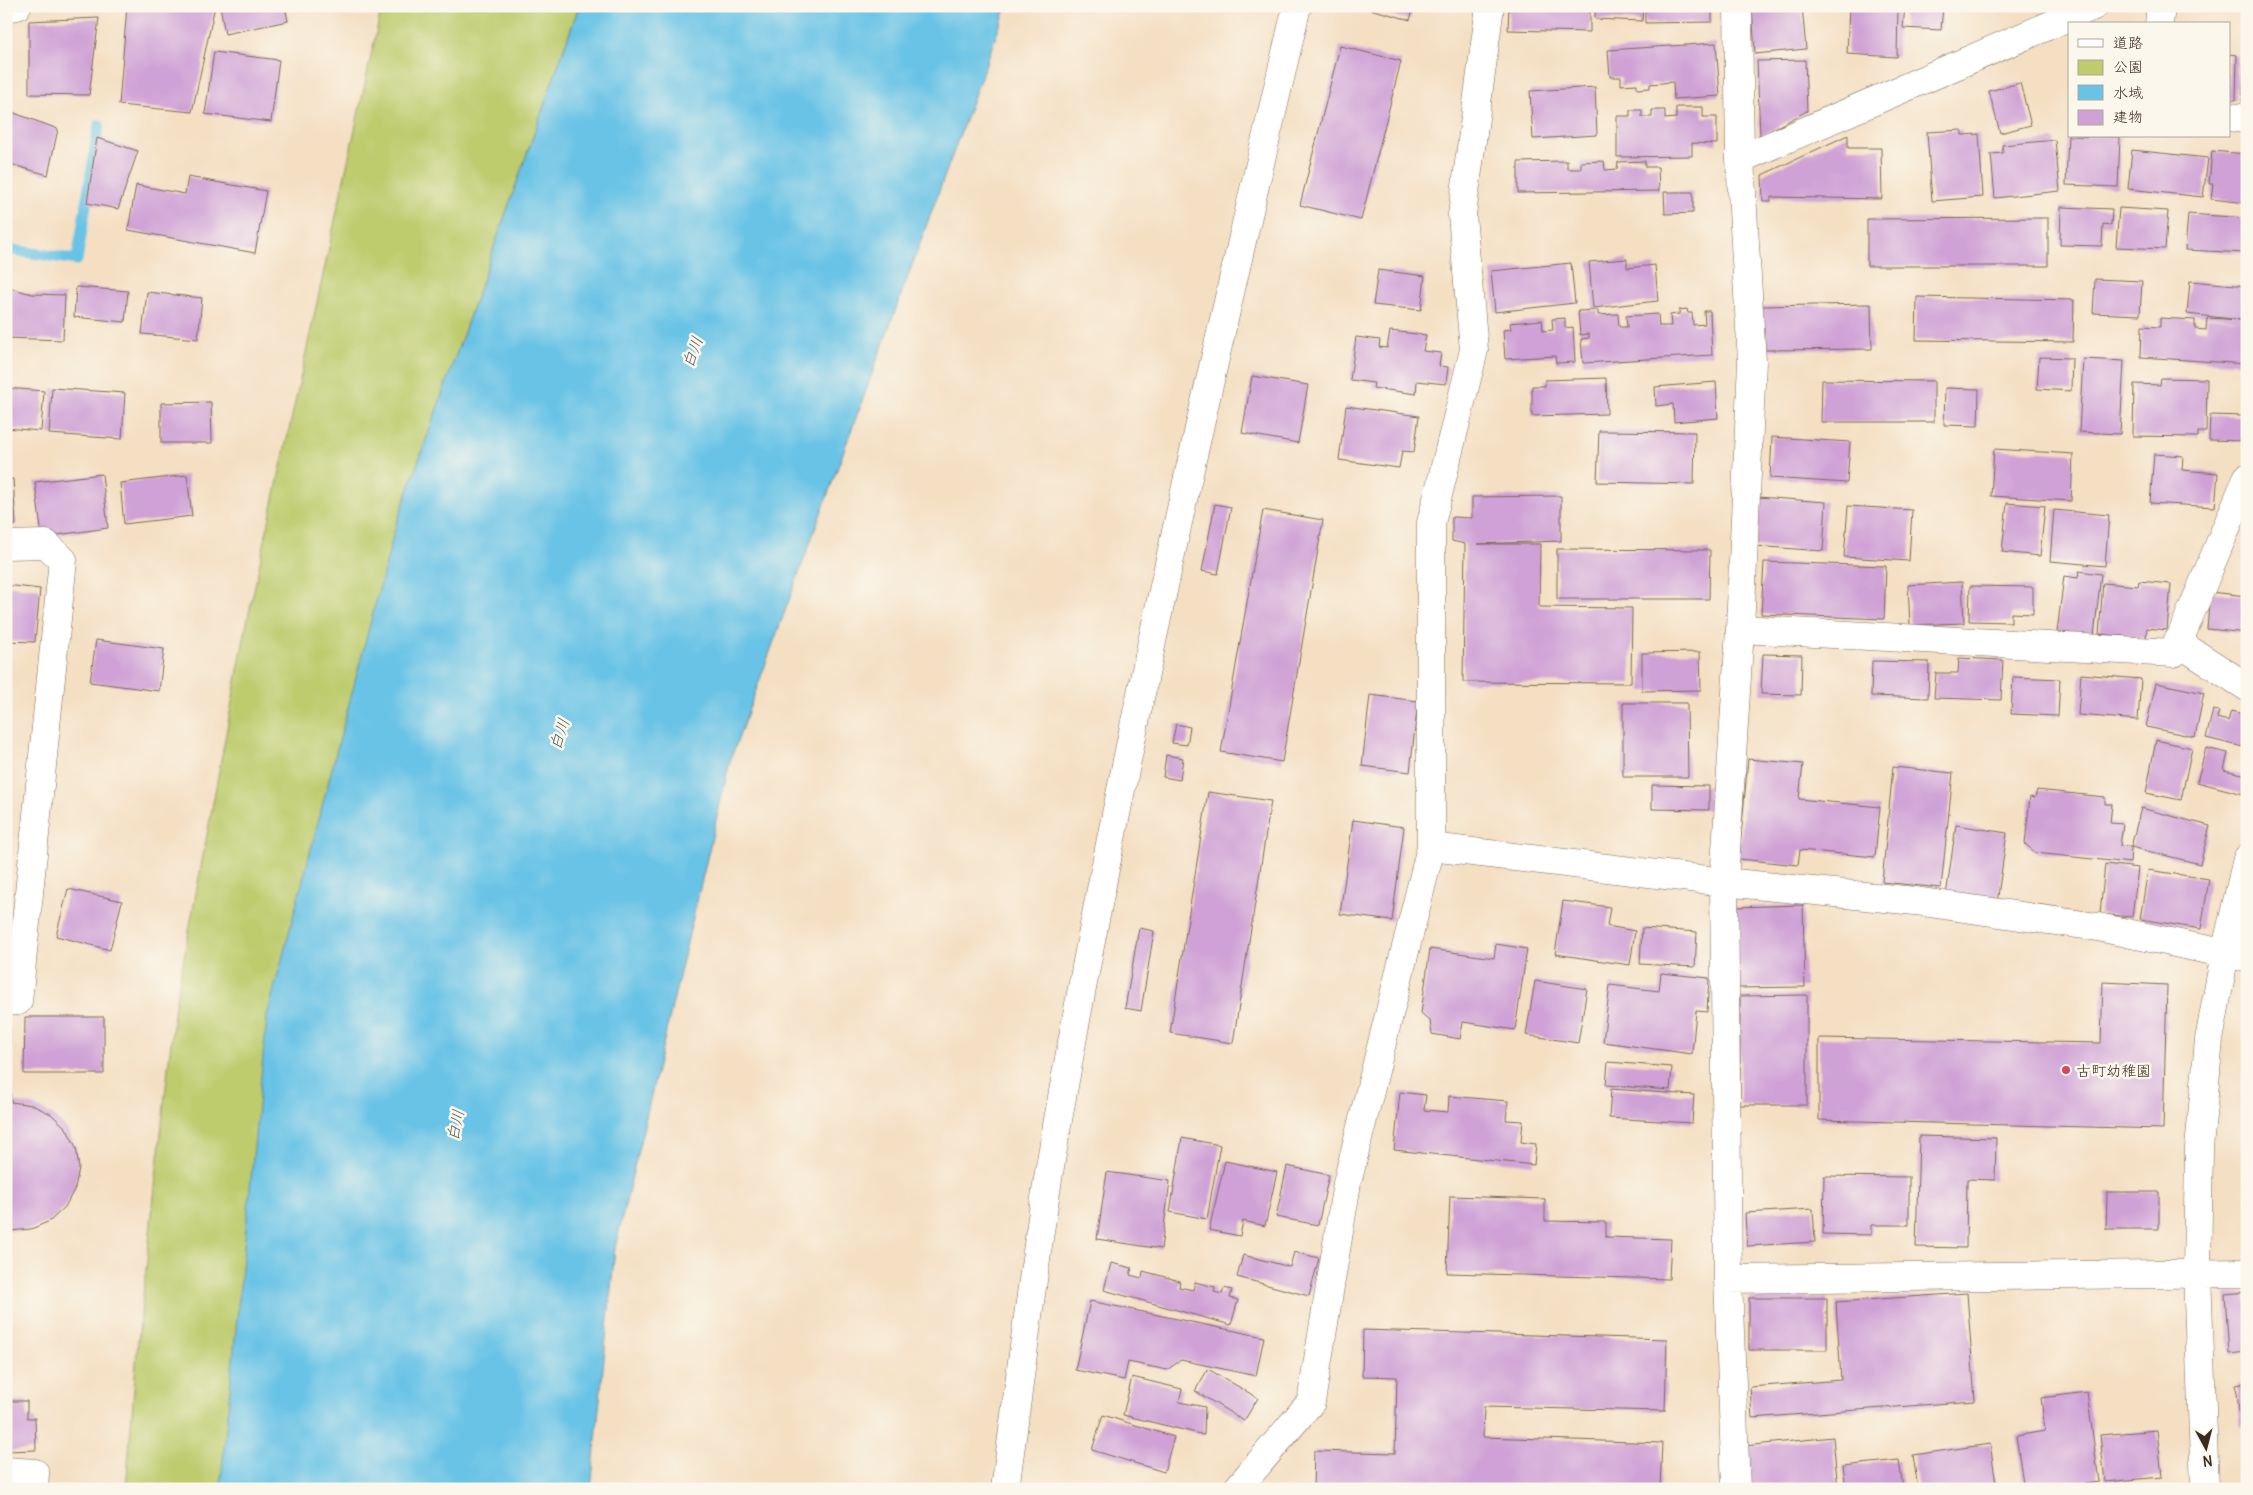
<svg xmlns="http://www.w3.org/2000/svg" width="2253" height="1495" viewBox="0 0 2253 1495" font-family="Delius,'Klee One',sans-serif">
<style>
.green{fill:#becc6e;stroke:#7c7b46}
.water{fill:#69c3e6;stroke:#527682}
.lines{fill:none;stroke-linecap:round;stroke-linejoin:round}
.stream{stroke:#69c3e6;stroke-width:11}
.building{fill:#cfa1d6}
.minor-casing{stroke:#7c6958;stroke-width:29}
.minor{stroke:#fff;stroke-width:28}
.poi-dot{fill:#d1495b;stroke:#fbf7ec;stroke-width:2}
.labels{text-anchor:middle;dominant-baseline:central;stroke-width:5;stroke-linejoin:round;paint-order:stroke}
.poi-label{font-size:15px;fill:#3b2a1e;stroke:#fbf7ec;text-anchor:start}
.water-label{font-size:16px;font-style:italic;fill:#49585a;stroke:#fbf7ec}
</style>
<rect width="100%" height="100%" fill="#fbf7ec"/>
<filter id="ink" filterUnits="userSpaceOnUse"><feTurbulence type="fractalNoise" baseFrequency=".02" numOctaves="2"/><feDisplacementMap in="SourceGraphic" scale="10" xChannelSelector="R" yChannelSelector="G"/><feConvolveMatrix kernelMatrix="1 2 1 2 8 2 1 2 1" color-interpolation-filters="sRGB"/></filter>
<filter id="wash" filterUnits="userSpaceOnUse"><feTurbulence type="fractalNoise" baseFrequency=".0096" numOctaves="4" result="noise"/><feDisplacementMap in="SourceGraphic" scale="20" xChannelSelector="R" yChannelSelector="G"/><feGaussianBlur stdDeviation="1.12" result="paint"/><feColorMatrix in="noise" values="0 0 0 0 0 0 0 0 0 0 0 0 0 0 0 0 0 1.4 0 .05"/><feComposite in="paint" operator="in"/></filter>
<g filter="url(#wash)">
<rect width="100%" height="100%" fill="#f4dfc3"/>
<path class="green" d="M 382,6 L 579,6 L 396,525 L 230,1489 L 126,1489 L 137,1351 L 175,1005 L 248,617 Z"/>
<path class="water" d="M 579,6 L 1007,6 L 730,761 L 615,1248 L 591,1489 L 220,1489 L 267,1016 L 396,525 Z"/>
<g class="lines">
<path class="stream" d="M 6,249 L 77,260 L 99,125"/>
</g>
<g id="blocks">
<path class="building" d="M 127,6 L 215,6 L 192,112 L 119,105 Z
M 220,6 L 285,6 L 288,21 L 225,34 Z
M 1359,6 L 1414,6 L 1410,20 Z
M 1509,6 L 1590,6 L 1590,32 L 1508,30 Z
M 1595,6 L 1643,6 L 1642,21 L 1595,19 Z
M 1645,6 L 1712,6 L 1712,22 L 1645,23 Z
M 1752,6 L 1802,6 L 1806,49 L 1755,54 Z
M 1849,6 L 1898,6 L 1897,57 L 1847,54 Z
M 1905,6 L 1943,6 L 1941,30 L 1903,28 Z
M 99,18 L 89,95 L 29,94 L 29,21 Z
M 1716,43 L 1720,96 L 1674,99 L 1673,82 L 1650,84 L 1650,88 L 1637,89 L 1637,84 L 1621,85 L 1621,77 L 1610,77 L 1608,50 Z
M 1340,46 L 1401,61 L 1361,220 L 1300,205 Z
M 214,52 L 279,60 L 271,122 L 205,114 Z
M 2245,53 L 2247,53 L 2247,102 L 2242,102 Z
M 2229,54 L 2237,55 L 2236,100 L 2229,100 Z
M 1805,60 L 1807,111 L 1760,136 L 1757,61 Z
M 2020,83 L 2031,125 L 2000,133 L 1989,91 Z
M 1595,87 L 1597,135 L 1533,139 L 1530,91 Z
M 1676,107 L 1703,107 L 1703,117 L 1717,117 L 1717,144 L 1692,143 L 1692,156 L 1617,157 L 1617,116 L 1630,116 L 1630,110 L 1642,110 L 1642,117 L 1652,117 L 1652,110 L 1665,110 L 1665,119 L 1676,118 Z
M 6,110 L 58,129 L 48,175 L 6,163 Z
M 1962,130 L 1962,135 L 1979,134 L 1983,197 L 1932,201 L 1927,132 Z
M 1848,135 L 1848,148 L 1881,148 L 1882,199 L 1771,197 L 1771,201 L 1763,201 L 1762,175 Z
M 2068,136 L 2120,137 L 2118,187 L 2066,185 Z
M 97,138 L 138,151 L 118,209 L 87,203 Z
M 2055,140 L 2060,191 L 1995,198 L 1991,154 L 2003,153 L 2002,145 Z
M 2132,150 L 2208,158 L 2203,197 L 2128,189 Z
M 2212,151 L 2247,154 L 2247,203 L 2211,199 L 2213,184 L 2209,184 Z
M 1567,161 L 1567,169 L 1581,169 L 1581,162 L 1604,161 L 1605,170 L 1617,169 L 1618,162 L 1645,161 L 1645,167 L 1658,167 L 1659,191 L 1518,193 L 1518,162 Z
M 188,177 L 266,191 L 255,253 L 128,230 L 136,185 L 185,194 Z
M 1664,192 L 1693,192 L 1693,213 L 1665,214 Z
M 2061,207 L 2112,209 L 2111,225 L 2103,224 L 2102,246 L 2060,245 Z
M 2119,208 L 2168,211 L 2165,249 L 2116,247 Z
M 2188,214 L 2247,218 L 2247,253 L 2185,250 Z
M 2048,218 L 2048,266 L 1867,266 L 1867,219 Z
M 1627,259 L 1627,268 L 1655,265 L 1658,301 L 1593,308 L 1589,262 Z
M 1571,263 L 1575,303 L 1495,312 L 1491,271 Z
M 1378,270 L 1425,276 L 1421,310 L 1373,305 Z
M 2095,279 L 2142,281 L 2140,315 L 2093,313 Z
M 2190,281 L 2247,286 L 2247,364 L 2141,357 L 2142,326 L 2160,327 L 2160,318 L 2195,320 L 2195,329 L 2206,330 L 2207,318 L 2242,320 L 2187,314 Z
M 6,287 L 32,294 L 65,295 L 63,340 L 6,338 Z
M 76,287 L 128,291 L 125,322 L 74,317 Z
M 147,292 L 202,298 L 198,339 L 142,334 Z
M 1917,297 L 2074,300 L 2073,342 L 1916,340 Z
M 1871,304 L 1872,349 L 1763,350 L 1762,306 Z
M 1687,309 L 1688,313 L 1692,313 L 1693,325 L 1705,324 L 1704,311 L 1710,311 L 1712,355 L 1583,363 L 1581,339 L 1589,338 L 1589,334 L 1580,335 L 1578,311 L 1598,310 L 1598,315 L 1618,314 L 1619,327 L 1627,327 L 1626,316 L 1658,314 L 1659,326 L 1671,326 L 1670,315 L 1679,314 L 1679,310 Z
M 1565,318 L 1565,328 L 1573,327 L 1575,362 L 1556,363 L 1555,356 L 1505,359 L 1503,330 L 1511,329 L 1510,323 L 1542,320 L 1543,331 L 1553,330 L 1552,319 Z
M 1390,331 L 1426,335 L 1423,351 L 1441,353 L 1439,366 L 1448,367 L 1446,384 L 1417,381 L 1416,394 L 1373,388 L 1374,383 L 1350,380 L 1356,337 L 1380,340 L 1379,347 L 1387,348 Z
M 2039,357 L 2072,358 L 2071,391 L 2037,389 Z
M 2083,359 L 2124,361 L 2120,434 L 2079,432 Z
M 1252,376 L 1308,385 L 1298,443 L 1242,433 Z
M 1606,378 L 1607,414 L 1532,416 L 1532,386 L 1545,386 L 1545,380 Z
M 2161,378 L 2207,379 L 2206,432 L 2198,432 L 2198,437 L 2133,436 L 2134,384 L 2160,385 Z
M 1822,380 L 1934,381 L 1934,422 L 1821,422 Z
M 1716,382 L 1718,418 L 1674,422 L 1673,404 L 1656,406 L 1655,387 Z
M 6,388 L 44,391 L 41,431 L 6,428 Z
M 52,388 L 125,393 L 122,439 L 49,434 Z
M 1945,388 L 1979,389 L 1978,426 L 1944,425 Z
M 211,402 L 212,443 L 161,443 L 161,403 Z
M 1346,406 L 1419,416 L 1414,452 L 1402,451 L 1399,468 L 1339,460 Z
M 2210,415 L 2244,416 L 2244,441 L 2209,440 Z
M 1599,431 L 1695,432 L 1694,484 L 1597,482 Z
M 1772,437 L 1850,442 L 1847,483 L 1770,478 Z
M 1994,449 L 2073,454 L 2071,501 L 1991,496 Z
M 2154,454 L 2183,456 L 2182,470 L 2218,473 L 2215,507 L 2150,503 Z
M 102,474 L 108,528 L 42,537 L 35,482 Z
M 187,475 L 192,516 L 124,524 L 120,483 Z
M 13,479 L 16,525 L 6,526 L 6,480 Z
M 1561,496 L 1561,541 L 1478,544 L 1540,544 L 1539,607 L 1632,608 L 1631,683 L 1463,682 L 1465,544 L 1452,541 L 1452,517 L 1472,518 L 1472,497 Z
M 1758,497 L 1826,502 L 1823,551 L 1755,546 Z
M 2007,503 L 2045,506 L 2040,556 L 2002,552 Z
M 1215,504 L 1231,507 L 1218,574 L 1202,571 Z
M 1848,506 L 1912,510 L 1909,561 L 1844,557 Z
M 1263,510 L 1323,520 L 1282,762 L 1221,752 Z
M 2054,510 L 2109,515 L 2105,566 L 2050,561 Z
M 1557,549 L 1710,550 L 1709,599 L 1557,599 Z
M 1764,562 L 1886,566 L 1884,619 L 1761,614 Z
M 2079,571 L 2101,574 L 2094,636 L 2057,632 L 2064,576 L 2078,578 Z
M 2139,581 L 2171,584 L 2167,630 L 2147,628 L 2146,638 L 2099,634 L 2103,583 L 2138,586 Z
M 1962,582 L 1964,623 L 1910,625 L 1908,585 Z
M 6,585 L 40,589 L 35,642 L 6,641 Z
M 1970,586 L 2033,587 L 2033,614 L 2011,613 L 2011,622 L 1969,621 Z
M 2210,592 L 2247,596 L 2247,633 L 2207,629 Z
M 96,640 L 164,649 L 159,691 L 90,682 Z
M 1700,652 L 1701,690 L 1642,691 L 1642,653 Z
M 1763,654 L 1802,655 L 1801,695 L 1761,694 Z
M 1959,658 L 2003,660 L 2001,700 L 1934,698 L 1936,673 L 1958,673 Z
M 1872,661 L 1929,662 L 1928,698 L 1871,696 Z
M 6,667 L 10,667 L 8,698 L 6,698 Z
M 2081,674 L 2141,679 L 2138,720 L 2078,715 Z
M 2013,677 L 2060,679 L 2058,716 L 2011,714 Z
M 2156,683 L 2204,693 L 2195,737 L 2146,727 Z
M 1370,695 L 1418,701 L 1410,772 L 1362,766 Z
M 1623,703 L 1687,703 L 1688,777 L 1623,777 Z
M 2213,710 L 2219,711 L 2217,718 L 2228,721 L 2231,711 L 2247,715 L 2247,748 L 2206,738 Z
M 1176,724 L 1190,727 L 1187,745 L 1172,743 Z
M 2156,740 L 2192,748 L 2181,800 L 2146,793 Z
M 2206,748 L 2228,753 L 2224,770 L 2247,775 L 2247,795 L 2197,782 Z
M 1166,755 L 1183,758 L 1180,780 L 1163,777 Z
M 1748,759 L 1803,764 L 1799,799 L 1880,807 L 1875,857 L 1800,850 L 1798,865 L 1739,859 Z
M 1893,767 L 1953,773 L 1941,888 L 1882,882 Z
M 1652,785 L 1709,786 L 1709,810 L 1652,809 Z
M 2037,790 L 2105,797 L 2105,804 L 2112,804 L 2110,823 L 2123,824 L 2120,846 L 2131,847 L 2130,863 L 2036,853 L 2025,844 L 2030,797 L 2035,798 Z
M 1208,792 L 1271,801 L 1233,1043 L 1170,1033 Z
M 2141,808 L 2210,826 L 2200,864 L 2131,847 Z
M 1353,820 L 1404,827 L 1392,921 L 1340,914 Z
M 1956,825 L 2007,833 L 1997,903 L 1946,896 Z
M 2105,864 L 2138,868 L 2132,917 L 2100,914 Z
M 2148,870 L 2209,879 L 2201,929 L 2140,919 Z
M 68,889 L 122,901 L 110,950 L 56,936 Z
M 1563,901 L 1610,907 L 1607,926 L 1635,931 L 1630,965 L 1555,954 Z
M 1803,905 L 1805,987 L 1735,988 L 1733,907 Z
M 1139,928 L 1154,931 L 1141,1011 L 1125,1008 Z
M 1642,928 L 1697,932 L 1695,967 L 1640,964 Z
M 1496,944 L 1527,949 L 1515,1030 L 1463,1022 L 1460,1039 L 1432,1034 L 1430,1021 L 1421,1013 L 1430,949 L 1494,958 Z
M 1661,973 L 1709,978 L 1707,1012 L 1696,1011 L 1692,1054 L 1603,1042 L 1610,985 L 1659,991 Z
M 1535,981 L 1587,989 L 1578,1043 L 1526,1035 Z
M 2103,982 L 2167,985 L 2163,1129 L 1819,1120 L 1819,1038 L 2101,1043 Z
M 1807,995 L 1807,1105 L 1740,1105 L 1740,996 Z
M 25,1017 L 104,1017 L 104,1074 L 24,1074 Z
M 10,1029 L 11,1102 L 32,1105 L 51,1114 L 66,1128 L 76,1147 L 79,1168 L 75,1188 L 65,1207 L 50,1221 L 31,1229 L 10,1231 L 6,1230 L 6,1030 Z
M 1608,1062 L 1672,1067 L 1670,1090 L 1606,1085 Z
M 1611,1089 L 1694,1095 L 1692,1123 L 1609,1118 Z
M 1400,1092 L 1426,1095 L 1424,1110 L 1448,1112 L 1449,1096 L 1508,1101 L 1506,1120 L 1523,1121 L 1521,1142 L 1536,1144 L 1534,1165 L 1394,1150 Z
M 1919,1136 L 1996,1138 L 1995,1180 L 1967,1179 L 1966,1248 L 1916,1247 Z
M 1182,1138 L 1220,1145 L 1207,1219 L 1170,1212 Z
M 1225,1161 L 1277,1172 L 1265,1226 L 1243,1221 L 1240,1236 L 1209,1230 Z
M 1287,1166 L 1329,1175 L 1318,1225 L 1276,1217 Z
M 1107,1172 L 1170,1181 L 1161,1249 L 1097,1239 Z
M 1824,1176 L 1909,1177 L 1909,1225 L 1871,1225 L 1871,1235 L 1823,1234 Z
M 2107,1192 L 2159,1192 L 2159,1229 L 2106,1229 Z
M 1450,1196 L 1545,1199 L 1545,1221 L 1606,1222 L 1606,1237 L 1671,1239 L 1669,1279 L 1447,1273 Z
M 1813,1209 L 1815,1242 L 1747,1246 L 1745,1213 Z
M 1294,1252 L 1319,1258 L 1309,1296 L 1237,1277 L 1243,1255 L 1290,1267 Z
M 1111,1263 L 1132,1268 L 1130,1275 L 1142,1278 L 1143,1271 L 1180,1281 L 1179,1287 L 1193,1290 L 1195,1282 L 1215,1287 L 1214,1292 L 1222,1294 L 1224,1288 L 1232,1290 L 1230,1298 L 1238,1300 L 1231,1325 L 1104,1290 Z
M 2247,1292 L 2247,1352 L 2229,1354 L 2225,1294 Z
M 1967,1293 L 1975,1401 L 1752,1418 L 1750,1387 L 1841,1380 L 1836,1302 Z
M 1749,1298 L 1827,1298 L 1827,1350 L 1749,1350 Z
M 1090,1301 L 1264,1337 L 1256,1376 L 1181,1360 L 1167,1370 L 1128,1362 L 1124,1380 L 1075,1370 Z
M 1363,1330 L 1667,1339 L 1665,1411 L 1484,1407 L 1483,1437 L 1662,1443 L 1660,1489 L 1313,1489 L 1314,1451 L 1395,1453 L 1397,1377 L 1362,1376 Z
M 1208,1369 L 1258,1398 L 1244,1421 L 1195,1391 Z
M 1132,1377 L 1182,1389 L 1179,1402 L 1205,1407 L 1204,1435 L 1123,1415 Z
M 2247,1383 L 2247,1426 L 2241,1427 L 2236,1385 Z
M 6,1392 L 10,1392 L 10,1401 L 27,1401 L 27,1418 L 35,1418 L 36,1450 L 6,1451 Z
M 2087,1392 L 2099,1482 L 2054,1489 L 2024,1489 L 2016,1436 L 2045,1431 L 2041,1398 Z
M 1103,1415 L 1174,1437 L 1164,1472 L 1092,1450 Z
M 2157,1430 L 2162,1477 L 2105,1482 L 2100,1435 Z
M 1833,1437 L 1838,1489 L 1748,1489 L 1744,1446 Z
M 1990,1444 L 1997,1489 L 1918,1489 L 1913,1455 Z
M 1899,1460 L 1903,1489 L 1846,1489 L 1843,1466 Z"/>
</g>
</g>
<g filter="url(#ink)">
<use href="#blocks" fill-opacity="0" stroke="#7c6958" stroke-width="1"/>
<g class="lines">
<g class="minor-casing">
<path id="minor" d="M 6,8 L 17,6
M 2159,24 L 2161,6
M 2229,117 L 2247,119
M 1740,159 L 2094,6
M 6,545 L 46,544 L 63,560 L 18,1001 L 6,1001
M 1740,629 L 2174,653 L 2247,478
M 2177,642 L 2247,687
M 1431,847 L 1724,882 L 1915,901 L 2098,927 L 2247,958
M 1728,1279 L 2247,1273
M 6,1471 L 35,1473 L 34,1489
M 1005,1489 C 1021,1374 1034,1257 1054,1143 C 1120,761 1208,384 1297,6
M 1237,1489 L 1311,1402 L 1347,1183 L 1431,847 L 1431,523 L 1474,350 L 1462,215 L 1490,6
M 1736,1489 L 1728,1279 L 1724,882 L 1740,629 L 1752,361 L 1740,159 L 1738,6
M 2205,1489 L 2197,1273 L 2199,1148 L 2209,1040 L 2225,953 L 2247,859"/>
</g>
<use href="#minor" class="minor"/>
</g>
</g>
<circle class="poi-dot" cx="2066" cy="1070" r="5"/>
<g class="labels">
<g class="poi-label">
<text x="2076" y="1070">古町幼稚園</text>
</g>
<g class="water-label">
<text transform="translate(692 352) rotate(-70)">白川</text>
<text transform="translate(559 734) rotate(-72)">白川</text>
<text transform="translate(455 1125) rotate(-79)">白川</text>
</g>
</g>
<rect width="2253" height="1495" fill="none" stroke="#fbf7ec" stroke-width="25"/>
<rect x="2068" y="22" width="162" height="115" fill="#fbf7ec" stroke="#aea59a"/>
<rect x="2078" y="39" width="25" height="8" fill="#ffffff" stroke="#aea59a"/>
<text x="2113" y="48" font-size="15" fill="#3b2a1e">道路</text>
<rect x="2078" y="60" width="25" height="15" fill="#becc6e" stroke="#aea59a"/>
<text x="2113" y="72" font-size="15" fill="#3b2a1e">公園</text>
<rect x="2078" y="85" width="25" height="15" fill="#69c3e6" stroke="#aea59a"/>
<text x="2113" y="98" font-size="15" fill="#3b2a1e">水域</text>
<rect x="2078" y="110" width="25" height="15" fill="#cfa1d6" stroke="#aea59a"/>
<text x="2113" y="122" font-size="15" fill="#3b2a1e">建物</text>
<g transform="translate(2206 1448) rotate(173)" stroke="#fbf7ec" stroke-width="4" paint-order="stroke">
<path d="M0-4L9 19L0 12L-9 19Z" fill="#3b2a1e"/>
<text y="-8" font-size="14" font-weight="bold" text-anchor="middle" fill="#3b2a1e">N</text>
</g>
</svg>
